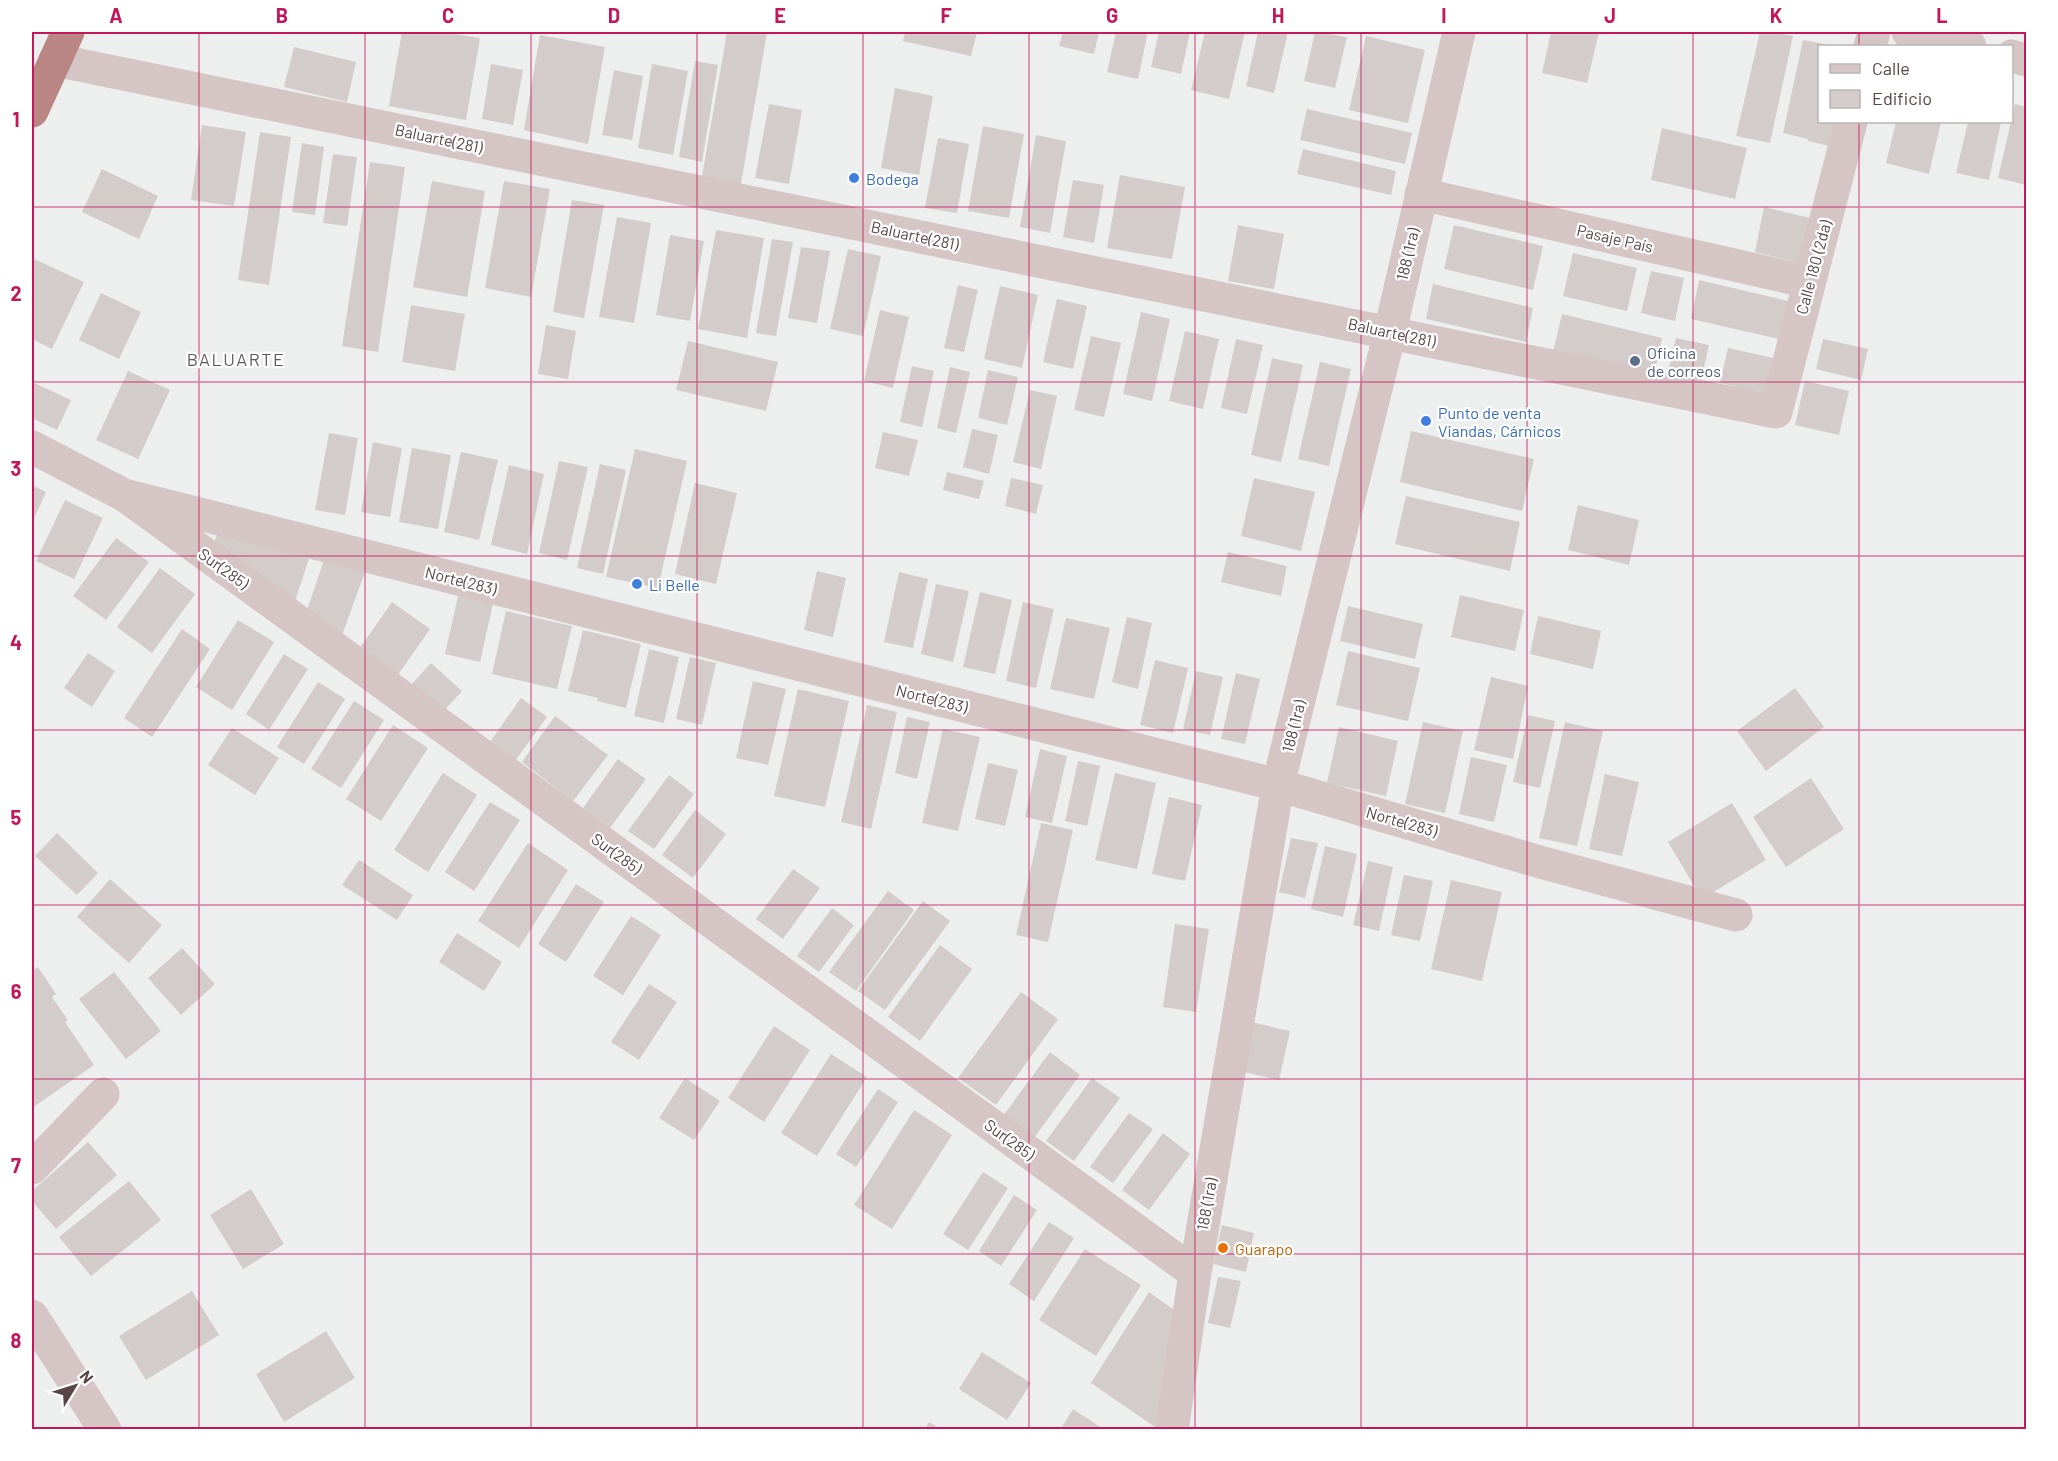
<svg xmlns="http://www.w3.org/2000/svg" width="2058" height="1461" viewBox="0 0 2058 1461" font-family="Barlow,sans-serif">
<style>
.building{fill:#d4cccb}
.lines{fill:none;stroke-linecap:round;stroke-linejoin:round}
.minor{stroke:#d6c5c5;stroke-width:33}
.highway{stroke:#ba8684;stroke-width:33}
.grid{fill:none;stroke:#c2185b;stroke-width:1.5;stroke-opacity:0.55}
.shop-dot{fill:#3f7fe0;stroke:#fff;stroke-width:2}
.service-dot{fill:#5c6f8a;stroke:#fff;stroke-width:2}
.food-dot{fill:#e8710a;stroke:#fff;stroke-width:2}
.labels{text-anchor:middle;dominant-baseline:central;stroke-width:4.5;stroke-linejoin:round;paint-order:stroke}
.street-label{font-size:16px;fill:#584545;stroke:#fff}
.shop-label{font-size:16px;fill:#366cbe;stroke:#fff;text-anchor:start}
.service-label{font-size:16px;fill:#4e5e75;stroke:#fff;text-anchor:start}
.food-label{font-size:16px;fill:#c56008;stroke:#fff;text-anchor:start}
.neighbourhood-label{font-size:18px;letter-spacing:1.5px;fill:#605959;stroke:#fff}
.neatline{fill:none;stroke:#c2185b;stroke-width:2}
.grid-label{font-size:20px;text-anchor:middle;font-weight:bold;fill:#c2185b}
</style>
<rect width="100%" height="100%" fill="#ecefed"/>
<path class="building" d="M 402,32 L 443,32 L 480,38 L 466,120 L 389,106 Z
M 727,32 L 767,33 L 740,189 L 701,182 Z
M 905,32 L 977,32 L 971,56 L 903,41 Z
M 1063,32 L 1099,32 L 1094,54 L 1059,46 Z
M 1116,32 L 1148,32 L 1138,79 L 1107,72 Z
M 1159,32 L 1190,32 L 1181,74 L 1151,67 Z
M 1205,32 L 1245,32 L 1229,99 L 1191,90 Z
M 1258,32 L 1288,32 L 1274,93 L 1246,86 Z
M 1315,32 L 1347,37 L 1335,88 L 1304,81 Z
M 1551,32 L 1599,32 L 1587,83 L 1542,73 Z
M 1760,32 L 1773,32 L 1793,36 L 1770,143 L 1736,136 Z
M 540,35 L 605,47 L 588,144 L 524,130 Z
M 1366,36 L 1425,50 L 1408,123 L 1349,110 Z
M 1803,40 L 1830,45 L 1820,46 L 1820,122 L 1843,122 L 1837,148 L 1808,141 L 1808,139 L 1783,133 Z
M 294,47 L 356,62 L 347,102 L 284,87 Z
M 695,61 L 718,65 L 702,162 L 679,157 Z
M 491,64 L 523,70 L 513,125 L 482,119 Z
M 652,64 L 688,71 L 673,155 L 638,148 Z
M 614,70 L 643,76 L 632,140 L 602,135 Z
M 895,88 L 933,96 L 919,175 L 881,168 Z
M 769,104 L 802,110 L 789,184 L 755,178 Z
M 2015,104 L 2026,107 L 2026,185 L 1998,178 Z
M 1307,109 L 1412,133 L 1405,164 L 1300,140 Z
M 1896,122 L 1941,122 L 1929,174 L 1886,163 Z
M 1968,122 L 2001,122 L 1989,180 L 1956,173 Z
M 202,125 L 246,132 L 234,206 L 191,200 Z
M 983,126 L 1024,134 L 1009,218 L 968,211 Z
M 1662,128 L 1747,148 L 1735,199 L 1651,180 Z
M 260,132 L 291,137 L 269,285 L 238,280 Z
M 1036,135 L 1066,141 L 1050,233 L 1020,227 Z
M 938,138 L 969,144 L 957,213 L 925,208 Z
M 302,143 L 324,147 L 315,215 L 292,212 Z
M 1303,149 L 1396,171 L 1391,195 L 1297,174 Z
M 333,154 L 357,157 L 347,226 L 323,223 Z
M 370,162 L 405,167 L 378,352 L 342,346 Z
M 102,169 L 158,196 L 139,239 L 82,212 Z
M 1120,175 L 1185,187 L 1172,259 L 1107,248 Z
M 1073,180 L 1104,185 L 1094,243 L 1063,237 Z
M 432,181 L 485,191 L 467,297 L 413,287 Z
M 504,181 L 550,189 L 531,297 L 485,288 Z
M 572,200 L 604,205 L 584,318 L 553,312 Z
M 1764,207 L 1810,218 L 1800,263 L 1755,252 Z
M 617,217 L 651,223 L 634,323 L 599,317 Z
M 1238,225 L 1284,234 L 1274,289 L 1228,281 Z
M 1454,225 L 1543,246 L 1533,290 L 1444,269 Z
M 716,230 L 764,238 L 747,338 L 698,329 Z
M 670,235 L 704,241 L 690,321 L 656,315 Z
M 772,239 L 793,242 L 776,336 L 756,333 Z
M 801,247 L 830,251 L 817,323 L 788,318 Z
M 848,249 L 881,256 L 863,336 L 830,329 Z
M 1573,253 L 1637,268 L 1627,311 L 1563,296 Z
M 32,258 L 84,282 L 52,349 L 32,339 Z
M 1651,271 L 1684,278 L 1675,321 L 1641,313 Z
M 1699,280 L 1788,301 L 1779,339 L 1691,319 Z
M 1433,284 L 1533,308 L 1526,342 L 1426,319 Z
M 958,285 L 978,290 L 964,352 L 944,348 Z
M 1000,286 L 1038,295 L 1022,368 L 984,359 Z
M 101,293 L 141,312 L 119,359 L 79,340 Z
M 1057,299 L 1087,306 L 1073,369 L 1043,362 Z
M 411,305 L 465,314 L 455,371 L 402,362 Z
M 880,310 L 909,317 L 893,388 L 864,381 Z
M 1141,312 L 1170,319 L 1152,401 L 1123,394 Z
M 1562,314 L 1662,338 L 1653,380 L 1552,356 Z
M 546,325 L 576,331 L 568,379 L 538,374 Z
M 1185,331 L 1219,339 L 1203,409 L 1169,401 Z
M 1091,336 L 1121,343 L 1104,417 L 1074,410 Z
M 1676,338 L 1709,345 L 1701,380 L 1668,372 Z
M 1236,339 L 1263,345 L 1247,414 L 1221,408 Z
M 1823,339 L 1868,349 L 1861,380 L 1816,369 Z
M 688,341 L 778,362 L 766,411 L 676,390 Z
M 1728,348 L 1774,358 L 1766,394 L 1720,383 Z
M 1272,358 L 1303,365 L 1281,462 L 1251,455 Z
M 1320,362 L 1351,369 L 1329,466 L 1298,459 Z
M 912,366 L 934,371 L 922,427 L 900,422 Z
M 950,367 L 970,372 L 956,433 L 937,428 Z
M 988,370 L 1018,377 L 1007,425 L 978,418 Z
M 128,371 L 170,390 L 138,459 L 96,440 Z
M 1805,381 L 1849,391 L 1839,435 L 1795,425 Z
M 32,382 L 71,400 L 57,430 L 32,418 Z
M 1030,390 L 1057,396 L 1041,469 L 1013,462 Z
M 972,429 L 998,435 L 989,474 L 963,467 Z
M 1411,431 L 1534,459 L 1522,511 L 1400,482 Z
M 883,432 L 918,440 L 909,476 L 875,468 Z
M 329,433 L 358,438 L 345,515 L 315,510 Z
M 373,442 L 402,448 L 390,517 L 361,512 Z
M 412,448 L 451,455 L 438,529 L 399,522 Z
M 635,449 L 687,461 L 658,588 L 606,577 Z
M 461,452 L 498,460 L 479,540 L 444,532 Z
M 559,461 L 588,467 L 567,560 L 539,553 Z
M 600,464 L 626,470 L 603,574 L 577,568 Z
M 509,465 L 544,474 L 527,554 L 491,545 Z
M 947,472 L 984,481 L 979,499 L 943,490 Z
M 1011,478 L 1043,485 L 1036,514 L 1005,506 Z
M 1254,478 L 1315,492 L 1301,551 L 1241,536 Z
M 695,483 L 737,493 L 716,584 L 675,574 Z
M 32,485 L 46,492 L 32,523 Z
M 1406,496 L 1520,522 L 1510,571 L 1395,544 Z
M 65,500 L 103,518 L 74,579 L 36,561 Z
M 1578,505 L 1639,520 L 1629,565 L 1568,550 Z
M 219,531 L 309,559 L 293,607 L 211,548 Z
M 116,538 L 149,562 L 106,620 L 73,596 Z
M 1228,552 L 1287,566 L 1281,596 L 1221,582 Z
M 325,557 L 365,572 L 341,638 L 307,610 Z
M 160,568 L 195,594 L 152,653 L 117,627 Z
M 817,571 L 846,578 L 833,637 L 804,630 Z
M 899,572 L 928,579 L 913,648 L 884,642 Z
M 936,584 L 969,591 L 953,662 L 921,654 Z
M 980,592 L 1012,600 L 995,674 L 963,667 Z
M 1460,595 L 1524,610 L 1515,651 L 1451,637 Z
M 458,596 L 493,604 L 480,662 L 445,654 Z
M 392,602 L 430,629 L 395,679 L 357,652 Z
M 1023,602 L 1054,609 L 1036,688 L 1006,681 Z
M 1348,606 L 1423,624 L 1415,659 L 1340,641 Z
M 506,611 L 572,626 L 557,689 L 492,674 Z
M 1538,616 L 1601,631 L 1593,669 L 1530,654 Z
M 1127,617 L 1152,623 L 1138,689 L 1112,682 Z
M 1066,618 L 1110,628 L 1094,699 L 1050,689 Z
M 238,620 L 274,642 L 232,710 L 196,687 Z
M 182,629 L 210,649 L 152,737 L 124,718 Z
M 583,630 L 641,644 L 626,708 L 597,701 L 598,698 L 568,691 Z
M 649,649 L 679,657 L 664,723 L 634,716 Z
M 1348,651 L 1420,668 L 1408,721 L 1336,705 Z
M 88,653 L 115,671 L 92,707 L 64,688 Z
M 284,654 L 308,669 L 269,730 L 246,714 Z
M 690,657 L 716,663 L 702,725 L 676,719 Z
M 1155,660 L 1188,668 L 1173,733 L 1140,725 Z
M 431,663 L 462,691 L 440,715 L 410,686 Z
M 1196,671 L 1223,677 L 1210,735 L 1183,729 Z
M 1236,673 L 1260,679 L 1245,744 L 1221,739 Z
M 1491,677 L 1528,686 L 1513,759 L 1474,750 Z
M 753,681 L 786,689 L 768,765 L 736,758 Z
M 318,682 L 345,699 L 304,764 L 277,747 Z
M 1795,688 L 1824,727 L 1766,771 L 1737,731 Z
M 798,689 L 849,701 L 825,807 L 774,796 Z
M 521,698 L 547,717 L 515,761 L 490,742 Z
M 354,701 L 384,720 L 341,788 L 311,769 Z
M 867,705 L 897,712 L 871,829 L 841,822 Z
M 1528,715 L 1555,721 L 1540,788 L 1513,782 Z
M 555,716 L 608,755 L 573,801 L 522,762 Z
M 907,717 L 930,722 L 917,779 L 895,773 Z
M 1423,722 L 1463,731 L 1445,813 L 1405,804 Z
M 1565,722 L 1603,731 L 1577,846 L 1539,838 Z
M 393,725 L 428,748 L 381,821 L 346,799 Z
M 1339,727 L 1398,741 L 1386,796 L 1327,783 Z
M 232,728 L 279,758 L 255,795 L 208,765 Z
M 943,729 L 980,737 L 958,831 L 922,823 Z
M 1040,749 L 1067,756 L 1052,823 L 1025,817 Z
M 1471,757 L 1507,765 L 1494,822 L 1459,814 Z
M 618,759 L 646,779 L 610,828 L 583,808 Z
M 1078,761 L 1100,766 L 1087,826 L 1065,821 Z
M 988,763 L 1018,770 L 1005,826 L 975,819 Z
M 443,773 L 477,795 L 428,872 L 394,850 Z
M 1115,773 L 1156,783 L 1137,869 L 1095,860 Z
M 1605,774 L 1639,782 L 1622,856 L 1589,849 Z
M 669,775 L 694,794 L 654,849 L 628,831 Z
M 1811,778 L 1844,829 L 1786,867 L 1753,817 Z
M 1169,797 L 1202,805 L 1185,881 L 1152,874 Z
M 490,802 L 520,820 L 474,891 L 445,872 Z
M 1732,803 L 1766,860 L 1702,899 L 1668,842 Z
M 695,810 L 726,834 L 693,878 L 662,855 Z
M 1041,823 L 1073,830 L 1048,942 L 1016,935 Z
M 57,833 L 98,873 L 77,895 L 35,856 Z
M 1291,838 L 1318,843 L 1305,898 L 1279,892 Z
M 528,843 L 568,870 L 519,948 L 478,921 Z
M 1325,846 L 1357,854 L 1343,917 L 1311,909 Z
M 359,860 L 413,895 L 397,920 L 342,885 Z
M 1368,861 L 1393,867 L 1379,931 L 1353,925 Z
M 793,869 L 820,888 L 783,939 L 756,919 Z
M 1404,875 L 1433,881 L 1420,941 L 1391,935 Z
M 110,879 L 162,925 L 129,963 L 77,917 Z
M 1451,880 L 1502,892 L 1482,981 L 1431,969 Z
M 576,884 L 604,902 L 566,962 L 538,944 Z
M 888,891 L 914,910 L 856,991 L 829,972 Z
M 923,901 L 950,921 L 885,1010 L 858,991 Z
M 832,908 L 854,925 L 819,972 L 797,956 Z
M 631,916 L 661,935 L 623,995 L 593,976 Z
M 1175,924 L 1209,929 L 1196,1012 L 1163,1007 Z
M 457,933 L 502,962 L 484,991 L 439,962 Z
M 940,945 L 972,969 L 920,1041 L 888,1017 Z
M 182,948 L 215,984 L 181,1015 L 148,978 Z
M 38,967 L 56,994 L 52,997 L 68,1020 L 65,1022 L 94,1065 L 32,1108 L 32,971 Z
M 114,972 L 161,1031 L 126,1059 L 79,999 Z
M 649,984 L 677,1002 L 639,1060 L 611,1042 Z
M 1021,992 L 1058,1019 L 996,1105 L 958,1078 Z
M 1251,1022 L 1290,1031 L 1279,1080 L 1240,1071 Z
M 774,1026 L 810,1050 L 764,1122 L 728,1098 Z
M 1050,1052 L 1080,1075 L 1034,1138 L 1003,1116 Z
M 831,1054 L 867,1077 L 817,1156 L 781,1133 Z
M 685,1078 L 720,1101 L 694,1140 L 659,1118 Z
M 1092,1078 L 1120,1098 L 1074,1161 L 1046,1141 Z
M 878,1089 L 898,1102 L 856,1167 L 836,1154 Z
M 914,1110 L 952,1135 L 892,1229 L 854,1205 Z
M 1129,1113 L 1153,1129 L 1113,1183 L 1090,1167 Z
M 1163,1133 L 1190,1154 L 1149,1210 L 1122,1190 Z
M 88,1142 L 117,1175 L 56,1229 L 32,1201 L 32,1191 Z
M 983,1172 L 1008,1188 L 968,1250 L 943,1234 Z
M 129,1181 L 161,1220 L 91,1276 L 59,1237 Z
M 251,1189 L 284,1244 L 243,1269 L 210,1215 Z
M 1014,1195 L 1037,1210 L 1001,1266 L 979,1251 Z
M 1049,1222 L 1074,1238 L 1034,1301 L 1009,1284 Z
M 1222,1225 L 1254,1233 L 1246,1272 L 1213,1264 Z
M 1085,1249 L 1141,1285 L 1096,1356 L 1039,1320 Z
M 1218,1277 L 1241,1281 L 1230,1328 L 1208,1323 Z
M 192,1291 L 219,1335 L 146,1380 L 119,1336 Z
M 1149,1292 L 1177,1312 L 1158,1429 L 1091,1383 Z
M 326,1331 L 355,1378 L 284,1422 L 256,1374 Z
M 982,1352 L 1031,1383 L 1007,1420 L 959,1389 Z
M 1073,1409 L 1105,1430 L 1060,1430 Z
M 929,1422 L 942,1430 L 924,1430 Z"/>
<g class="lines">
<path class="minor" d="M 1908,32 L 1970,46
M 1870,46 L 1874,32
M 2012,56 L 2026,60
M 55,60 L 1776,412 L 1851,122
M 1421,194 L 1809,282
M 32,447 L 124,495 L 1195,1273
M 124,495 L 1278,785 L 1540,862 L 1736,915
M 32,1168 L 103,1094
M 32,1316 L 105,1430
M 1172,1430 L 1195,1273 L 1278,785 L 1390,332 L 1459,32"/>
<path class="highway" d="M 32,111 L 68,32"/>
</g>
<path class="grid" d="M 199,32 L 199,1430M 365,32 L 365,1430M 531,32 L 531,1430M 697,32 L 697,1430M 863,32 L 863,1430M 1029,32 L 1029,1430M 1195,32 L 1195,1430M 1361,32 L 1361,1430M 1527,32 L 1527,1430M 1693,32 L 1693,1430M 1859,32 L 1859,46M 1859,122 L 1859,1430M 32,207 L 2026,207M 32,382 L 2026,382M 32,556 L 2026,556M 32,730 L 2026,730M 32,905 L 2026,905M 32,1079 L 2026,1079M 32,1254 L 2026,1254"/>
<g class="shop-dot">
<circle cx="854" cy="178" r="6"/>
<circle cx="1426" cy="421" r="6"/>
<circle cx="637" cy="584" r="6"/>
</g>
<circle class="service-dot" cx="1635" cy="361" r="6"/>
<circle class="food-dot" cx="1223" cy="1248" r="6"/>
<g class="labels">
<g class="street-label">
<text transform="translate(439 138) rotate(12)">Baluarte(281)</text>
<text transform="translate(915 235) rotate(12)">Baluarte(281)</text>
<text transform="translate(1615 238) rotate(13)">Pasaje País</text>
<text transform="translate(1407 254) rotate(-77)">188 (1ra)</text>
<text transform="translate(1813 267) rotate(-75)">Calle 180 (2da)</text>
<text transform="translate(1392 332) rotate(12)">Baluarte(281)</text>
<text transform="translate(224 568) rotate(36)">Sur(285)</text>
<text transform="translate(461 580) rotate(14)">Norte(283)</text>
<text transform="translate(932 698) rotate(14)">Norte(283)</text>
<text transform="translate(1293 726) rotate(-76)">188 (1ra)</text>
<text transform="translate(1402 821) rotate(16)">Norte(283)</text>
<text transform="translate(617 853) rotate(36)">Sur(285)</text>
<text transform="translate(1010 1139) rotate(36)">Sur(285)</text>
<text transform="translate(1206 1204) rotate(-80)">188 (1ra)</text>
</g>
<g class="shop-label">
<text x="866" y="178">Bodega</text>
<text x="1438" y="412">Punto de venta<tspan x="1438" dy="18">Viandas, Cárnicos</tspan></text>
<text x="649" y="584">Li Belle</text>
</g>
<g class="service-label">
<text x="1647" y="352">Oficina<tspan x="1647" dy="18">de correos</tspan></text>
</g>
<g class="food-label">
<text x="1235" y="1248">Guarapo</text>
</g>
<g class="neighbourhood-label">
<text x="236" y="359">BALUARTE</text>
</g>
</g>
<rect width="2058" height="1461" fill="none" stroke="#ffffff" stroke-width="66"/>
<rect x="1818" y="45" width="195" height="78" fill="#ffffff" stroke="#bcb5b5" stroke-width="1.5"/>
<rect x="1830" y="64" width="30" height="9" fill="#d6c5c5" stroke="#bcb5b5" stroke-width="1.5"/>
<text x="1872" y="75" font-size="18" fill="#584545">Calle</text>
<rect x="1830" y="90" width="30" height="18" fill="#d4cccb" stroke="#bcb5b5" stroke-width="1.5"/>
<text x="1872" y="105" font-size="18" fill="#584545">Edificio</text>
<g transform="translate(75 1386) rotate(52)" stroke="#ffffff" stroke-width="4.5" paint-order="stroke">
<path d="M0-4.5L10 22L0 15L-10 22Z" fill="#584545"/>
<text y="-9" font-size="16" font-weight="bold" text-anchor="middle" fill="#584545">N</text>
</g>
<rect x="33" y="33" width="1992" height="1395" class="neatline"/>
<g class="grid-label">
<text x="116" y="23">A</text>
<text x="282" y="23">B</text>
<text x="448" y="23">C</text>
<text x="614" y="23">D</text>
<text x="780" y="23">E</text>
<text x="946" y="23">F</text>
<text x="1112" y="23">G</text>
<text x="1278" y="23">H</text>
<text x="1444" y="23">I</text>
<text x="1610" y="23">J</text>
<text x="1776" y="23">K</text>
<text x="1942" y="23">L</text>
<text x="16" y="127">1</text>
<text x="16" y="301">2</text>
<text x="16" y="476">3</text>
<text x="16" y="650">4</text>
<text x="16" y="825">5</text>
<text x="16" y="999">6</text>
<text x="16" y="1173">7</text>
<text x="16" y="1348">8</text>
</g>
</svg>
